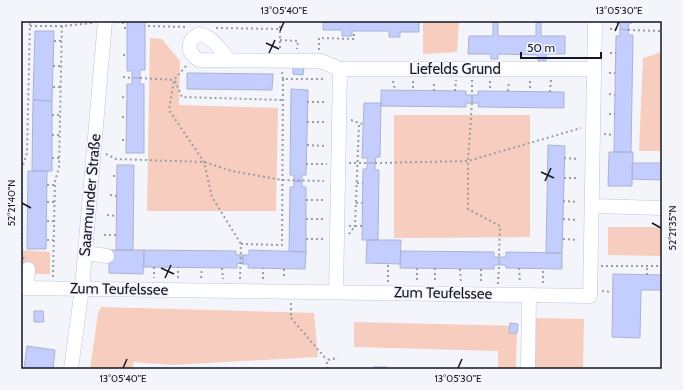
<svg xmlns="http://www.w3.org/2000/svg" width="683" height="390" viewBox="0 0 683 390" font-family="Cabin,sans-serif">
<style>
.green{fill:#f7cdbf}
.building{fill:#c3ceff;stroke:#abb2d1}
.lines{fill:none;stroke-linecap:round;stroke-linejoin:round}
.minor-casing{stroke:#bcc4e3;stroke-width:15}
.path{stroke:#9a9ca4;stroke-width:2;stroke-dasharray:2 3;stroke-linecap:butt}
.minor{stroke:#fff;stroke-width:14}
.ticks{fill:none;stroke:#141621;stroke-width:1.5}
.labels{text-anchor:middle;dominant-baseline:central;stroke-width:3.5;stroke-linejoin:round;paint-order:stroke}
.street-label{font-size:15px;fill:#141621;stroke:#f3f5fb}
.neatline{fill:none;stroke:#141621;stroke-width:1.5}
.ticks-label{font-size:10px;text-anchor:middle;fill:#141621}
</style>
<rect width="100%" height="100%" fill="#f3f5fb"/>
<path class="green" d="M 423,21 L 459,21 L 457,52 L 423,54 Z
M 150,38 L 162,39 L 180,61 L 179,105 L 278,108 L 276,211 L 147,211 Z
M 662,52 L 662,151 L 639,151 L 643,58 Z
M 394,115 L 530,115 L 530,237 L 394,238 Z
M 608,227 L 662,227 L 662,256 L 608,255 Z
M 21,250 L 50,252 L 50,274 L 21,274 Z
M 101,307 L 314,313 L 318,357 L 171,365 L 134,362 L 132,369 L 90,369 L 98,314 Z
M 536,318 L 584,319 L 583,369 L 535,369 Z
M 354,322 L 517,326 L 516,369 L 498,369 L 498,351 L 354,347 Z"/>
<path class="building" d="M 127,21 L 145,21 L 145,70 L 140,70 L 140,78 L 132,78 L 132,71 L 127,71 Z
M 323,21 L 419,21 L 419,32 L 400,32 L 400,37 L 389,37 L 389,31 L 352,31 L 352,36 L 342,36 L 342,30 L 323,30 Z
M 493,21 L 498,21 L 498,36 L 536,36 L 536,21 L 541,21 L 541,36 L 565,36 L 565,54 L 546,54 L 546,61 L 538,61 L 538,55 L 498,54 L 498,59 L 491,59 L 491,54 L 468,54 L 469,36 L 493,36 Z
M 616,21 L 632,21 L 632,23 L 629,23 L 628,30 L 620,29 L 620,23 L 616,23 Z
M 620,29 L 628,30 L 628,35 L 633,35 L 631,152 L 614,152 L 616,36 L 620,36 Z
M 35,31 L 54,31 L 52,101 L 33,100 Z
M 293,67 L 304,67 L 303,75 L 293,74 Z
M 187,73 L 273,74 L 272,90 L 187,89 Z
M 132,78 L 140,78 L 140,84 L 144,84 L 144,153 L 126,153 L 127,84 L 132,84 Z
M 291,89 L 308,90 L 306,175 L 302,175 L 302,181 L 294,181 L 294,175 L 290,175 Z
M 381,90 L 466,91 L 466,95 L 472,95 L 472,103 L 466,103 L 466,107 L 381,106 Z
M 478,91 L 564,92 L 564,108 L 478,107 L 479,103 L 472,103 L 472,95 L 478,95 Z
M 33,100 L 52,101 L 52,171 L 32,171 Z
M 364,103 L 381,103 L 380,157 L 376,157 L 375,163 L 367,163 L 368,158 L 362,158 Z
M 548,145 L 565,146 L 562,253 L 546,253 Z
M 609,152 L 633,152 L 632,186 L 608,186 Z
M 367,163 L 375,163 L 375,170 L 379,170 L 378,240 L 362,240 L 363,169 L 367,169 Z
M 632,163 L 662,163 L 662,180 L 632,179 Z
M 117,165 L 134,165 L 133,250 L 116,250 Z
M 28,171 L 47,171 L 46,249 L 27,249 Z
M 294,181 L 302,181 L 302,187 L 306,187 L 306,252 L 289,251 L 290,187 L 294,187 Z
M 367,240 L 401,240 L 400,264 L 366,263 Z
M 109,250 L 144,250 L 143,274 L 109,273 Z
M 144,250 L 236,251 L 236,255 L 243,255 L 243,264 L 237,263 L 237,268 L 144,267 Z
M 249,250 L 306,252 L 305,269 L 248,268 L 248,264 L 243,264 L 243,255 L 249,255 Z
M 401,251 L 494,252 L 494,257 L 499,257 L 499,265 L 494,265 L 494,269 L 400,268 Z
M 506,252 L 562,253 L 562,269 L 506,268 L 506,265 L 499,265 L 499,257 L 506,257 Z
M 613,274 L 662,275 L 662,290 L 641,290 L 640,338 L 612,337 Z
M 34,311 L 43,311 L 44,322 L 34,322 Z
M 510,323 L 518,324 L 517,333 L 509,333 Z
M 27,346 L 55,350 L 53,369 L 24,369 Z
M 374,367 L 387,367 L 387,369 L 374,369 Z"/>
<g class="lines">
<g class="minor-casing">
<path id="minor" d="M 230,60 C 219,50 214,37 199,34 C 186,41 187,53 199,60 L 321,61 L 340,69
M 592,206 L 662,208
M 85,250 L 93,254 L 107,256
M 21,288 L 590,296 L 595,21
M 27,288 L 28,269
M 336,292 L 340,69 L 594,69
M 71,369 L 82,288 L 105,21
M 528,369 L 529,295"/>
</g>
<path class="path" d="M 280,21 L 280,50
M 117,22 L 124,23
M 30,26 L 62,26 L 92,23
M 148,26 L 187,27
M 124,28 L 127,28
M 216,28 L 280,29
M 610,29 L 620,29
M 628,30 L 662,31
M 280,40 L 298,41 L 297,49
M 54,41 L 61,41
M 319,50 L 319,38 L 354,39 L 354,34 L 352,34
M 610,53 L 616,53
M 123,55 L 127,55
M 53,66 L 60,66
M 186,66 L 174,80 L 169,110 L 204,162 L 212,197 L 241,244
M 282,72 L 283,79 L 325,79
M 609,73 L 615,73
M 123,77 L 132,78
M 140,78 L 174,80
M 472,80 L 472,95
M 175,81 L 182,97 L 283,100
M 393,81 L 395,90
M 413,81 L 413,90
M 490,81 L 490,91
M 530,81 L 530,91
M 53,87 L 60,87
M 434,91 L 434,82
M 455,91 L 456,80
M 508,91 L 509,81
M 550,92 L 551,80
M 609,94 L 615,95
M 122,97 L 127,98
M 307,102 L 325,102
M 472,103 L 468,161 L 468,209 L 500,226 L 499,257
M 609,114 L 615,114
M 52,115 L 60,115
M 122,117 L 127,117
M 351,120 L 359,123 L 363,124
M 307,122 L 325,122
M 604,134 L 614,135
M 52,135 L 59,135
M 122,140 L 126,140
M 307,145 L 325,146
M 106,154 L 116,159 L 204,162 L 232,171 L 282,180 L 324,181
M 52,158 L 59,158
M 564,158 L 578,159
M 349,163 L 367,163
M 375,163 L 468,161 L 581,128
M 306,164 L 327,164
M 113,176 L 117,176
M 564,178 L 578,178
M 357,183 L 363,183
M 47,185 L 55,185
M 110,195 L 117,196
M 306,200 L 324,200
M 563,201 L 578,202
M 47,202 L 55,202
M 356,203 L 362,203
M 107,215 L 116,216
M 306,219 L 324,219
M 563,219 L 578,220
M 47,221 L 54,221
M 349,226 L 355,226 L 359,123
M 349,234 L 355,226 L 362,226
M 104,235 L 116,235
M 306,239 L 324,239
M 563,239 L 578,240
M 47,240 L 53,240
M 24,259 L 22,255 L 22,168 L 27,153 L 30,21
M 601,266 L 662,266
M 154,267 L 154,278
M 222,268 L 223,279
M 417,268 L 417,283
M 435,268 L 435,283
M 519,268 L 520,283
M 284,269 L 284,279
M 460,269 L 461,283
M 481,269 L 481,284
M 647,275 L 647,266
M 53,277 L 55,181 L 59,168 L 62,21
M 178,278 L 178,267
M 201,278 L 202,268
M 240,279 L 241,244 L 282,245 L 283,79
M 263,279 L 263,268
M 388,282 L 388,263
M 543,283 L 543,269
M 498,284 L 499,265
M 602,291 L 612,292
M 291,303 L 291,318 L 327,360
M 327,369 L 327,360 L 338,358"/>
<use href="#minor" class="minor"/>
</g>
<path class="ticks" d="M 280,31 L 284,22M 615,31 L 619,22M 266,43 L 279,49M 269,53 L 275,40M 541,172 L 554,178M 545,181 L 551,168M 22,203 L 31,208M 652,223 L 661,228M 161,268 L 174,274M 165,278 L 171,265M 123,368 L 127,359M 458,368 L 462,359"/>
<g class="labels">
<g class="street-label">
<text x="455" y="69">Liefelds Grund</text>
<text transform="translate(90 195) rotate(-85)">Saarmunder Straße</text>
<text transform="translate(119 289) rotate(1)">Zum Teufelssee</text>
<text transform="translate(443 293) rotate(1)">Zum Teufelssee</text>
</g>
</g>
<rect width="683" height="390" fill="none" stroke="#f3f5fb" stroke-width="44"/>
<path d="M521 52v6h80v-6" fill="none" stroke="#141621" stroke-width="2"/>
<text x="527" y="52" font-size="12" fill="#141621" stroke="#f3f5fb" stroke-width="3" paint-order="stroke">50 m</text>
<rect x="22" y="22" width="639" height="346" class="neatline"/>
<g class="ticks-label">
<text x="284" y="14">13°05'40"E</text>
<text x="619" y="14">13°05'30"E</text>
<text transform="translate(11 203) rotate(-90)" y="4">52°21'40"N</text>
<text transform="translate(672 228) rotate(-90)" y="4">52°21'35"N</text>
<text x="123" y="382">13°05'40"E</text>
<text x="458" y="382">13°05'30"E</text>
</g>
</svg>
